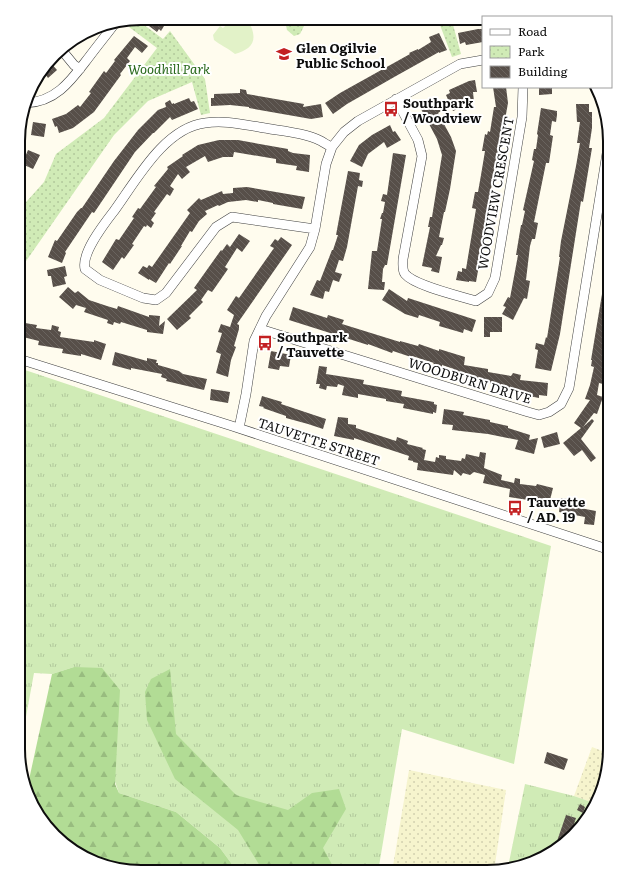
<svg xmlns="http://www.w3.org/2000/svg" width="628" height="890" viewBox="0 0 628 890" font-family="Literata,serif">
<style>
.farmland{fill:url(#farmland-dots)}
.grass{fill:url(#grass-tufts)}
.forest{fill:url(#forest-firs)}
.park{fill:url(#park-dots)}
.pitch{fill:#e2f2c8}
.building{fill:url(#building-back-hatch)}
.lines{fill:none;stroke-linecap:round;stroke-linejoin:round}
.minor-casing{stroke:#404040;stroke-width:10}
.minor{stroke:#fff;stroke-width:9}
.labels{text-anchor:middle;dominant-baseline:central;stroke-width:4;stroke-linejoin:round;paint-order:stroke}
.poi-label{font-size:13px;font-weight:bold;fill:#0d0d0d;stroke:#fff;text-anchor:start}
.park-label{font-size:13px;font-style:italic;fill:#28681b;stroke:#fff}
.street-label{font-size:13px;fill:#0d0d0d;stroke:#fff}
.rim{fill:none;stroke:#0d0d0d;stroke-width:2}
</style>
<defs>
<pattern id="farmland-dots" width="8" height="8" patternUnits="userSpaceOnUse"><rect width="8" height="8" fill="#f6f4cd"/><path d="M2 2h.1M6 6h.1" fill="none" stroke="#d2d0af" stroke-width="1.8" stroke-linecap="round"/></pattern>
<pattern id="grass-tufts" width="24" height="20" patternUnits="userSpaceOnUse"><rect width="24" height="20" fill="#d0ebb6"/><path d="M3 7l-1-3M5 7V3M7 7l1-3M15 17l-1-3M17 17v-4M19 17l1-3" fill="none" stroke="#b1c89b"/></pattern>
<pattern id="forest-firs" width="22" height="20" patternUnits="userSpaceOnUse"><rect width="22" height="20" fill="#b2dc95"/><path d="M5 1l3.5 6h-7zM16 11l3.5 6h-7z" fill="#98bc7f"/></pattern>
<pattern id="park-dots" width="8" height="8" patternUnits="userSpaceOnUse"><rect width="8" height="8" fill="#d0ebb6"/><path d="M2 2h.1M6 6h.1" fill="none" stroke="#b1c89b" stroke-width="1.8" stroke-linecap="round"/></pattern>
<pattern id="building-back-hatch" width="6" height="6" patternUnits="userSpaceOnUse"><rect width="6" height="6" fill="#574f49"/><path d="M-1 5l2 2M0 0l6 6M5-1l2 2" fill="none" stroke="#6a645f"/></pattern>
</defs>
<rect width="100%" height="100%" fill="#fffcee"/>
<path class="farmland" d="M 592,747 L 610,754 L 610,758 L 594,803 L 574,796 Z
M 409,770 L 506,790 L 494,871 L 488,872 L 392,872 Z"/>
<path class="grass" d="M 19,368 L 551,546 L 514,764 L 402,729 L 378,872 L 237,871 L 220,848 L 176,812 L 119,793 L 74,667 L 52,674 L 34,673 L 19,755 L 18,750 Z
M 525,784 L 574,796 L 594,803 L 589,818 L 541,859 L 508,867 Z"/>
<path class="forest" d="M 74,667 L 102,668 L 120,690 L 115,784 L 119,793 L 176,812 L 220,848 L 237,871 L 125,871 L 72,851 L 31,803 L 27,789 L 52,674 Z
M 170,669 L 176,734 L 236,795 L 288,810 L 312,793 L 339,789 L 346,809 L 323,848 L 336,872 L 263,871 L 238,830 L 175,779 L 147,720 L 145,692 L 151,679 Z"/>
<path class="park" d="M 287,18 L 303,18 L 304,26 L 300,34 L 294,36 L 287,30 L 285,21 Z
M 136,19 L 163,39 L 170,31 L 205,79 L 210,113 L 201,115 L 192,82 L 148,101 L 114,135 L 24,264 L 19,262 L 19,210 L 44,182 L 56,154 L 104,118 L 157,48 L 129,27 Z
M 441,19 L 461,19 L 452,21 L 461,54 L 452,57 L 440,25 Z"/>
<path class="pitch" d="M 233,19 C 236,19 240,19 243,20 C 247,21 251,25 252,29 C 257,44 249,50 235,54 C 228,48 220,45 214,40 L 213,35 L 220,26 L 223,28 Z"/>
<path class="building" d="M 149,18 L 167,18 L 162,24 L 164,26 L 161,31 L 159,29 L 157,32 L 145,23 Z
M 478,29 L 483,29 L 483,42 L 466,45 L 465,42 L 460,44 L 458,33 Z
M 439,33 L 447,50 L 439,53 L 439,52 L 396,76 L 347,104 L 333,114 L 325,103 L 340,93 L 410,54 L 409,53 L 418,49 L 418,50 L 431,42 L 429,37 Z
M 134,36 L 148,46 L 142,53 L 135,47 L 127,58 L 130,61 L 120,74 L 121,75 L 94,112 L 73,128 L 59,133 L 57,126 L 55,127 L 52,119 L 66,114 L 78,105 L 80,107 L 91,93 L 89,92 L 104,71 L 106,73 L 115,61 L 114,60 Z
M 49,61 L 57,70 L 48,78 L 42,70 Z
M 475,80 L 477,92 L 473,92 L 474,102 L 467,103 L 468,107 L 460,108 L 453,111 L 446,95 L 450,93 L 449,90 L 469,81 Z
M 493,87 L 506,87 L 508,103 L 499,153 L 497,153 L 490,195 L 492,196 L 486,221 L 487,221 L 476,282 L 469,281 L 469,282 L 456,280 L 458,271 L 462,272 L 462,268 L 466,269 L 476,209 L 472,208 L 475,192 L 478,192 L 481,175 L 485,151 L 482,151 L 485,134 L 487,135 L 488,131 L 490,132 L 494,107 L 496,107 Z
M 539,87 L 552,87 L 552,94 L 539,95 Z
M 240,89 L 246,90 L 247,94 L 304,104 L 303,107 L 321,104 L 323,117 L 311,119 L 249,108 L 249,107 L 230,105 L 211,106 L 211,98 L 214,98 L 214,94 L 240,93 Z
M 189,98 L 191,102 L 194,101 L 198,109 L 172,120 L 170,117 L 154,133 L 153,133 L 135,152 L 94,213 L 92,212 L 65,252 L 66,253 L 62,263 L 48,257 L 55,240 L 57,241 L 77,212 L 81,208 L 82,208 L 114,161 L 138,130 L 158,110 L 166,107 L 165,103 L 170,100 L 172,104 L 174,103 L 174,104 Z
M 434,100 L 441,111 L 438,113 L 451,137 L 456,151 L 450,189 L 445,212 L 444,212 L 439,237 L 444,238 L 442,245 L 441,245 L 436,256 L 442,257 L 439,273 L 431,271 L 432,268 L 422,266 L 430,227 L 428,227 L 430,217 L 432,217 L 442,155 L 437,139 L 421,109 Z
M 576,104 L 589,104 L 589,112 L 592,112 L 592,128 L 589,148 L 592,148 L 583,202 L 581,201 L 560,334 L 551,371 L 535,368 L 538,350 L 535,349 L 536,343 L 544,345 L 546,337 L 547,338 L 560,257 L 559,257 L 561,241 L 576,166 L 580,143 L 577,143 L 580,122 L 577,122 Z
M 541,108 L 557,111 L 557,115 L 556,122 L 552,121 L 550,135 L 553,136 L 549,163 L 546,163 L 534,222 L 538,223 L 535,239 L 532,239 L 530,246 L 526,280 L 530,281 L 527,299 L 524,298 L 513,320 L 502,314 L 506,307 L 503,306 L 508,297 L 510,298 L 518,255 L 516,255 L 521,225 L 522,225 L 525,211 L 523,210 L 534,161 L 532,160 L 534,149 L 536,149 L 538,135 L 537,134 Z
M 33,122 L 46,124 L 44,137 L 31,135 Z
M 390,125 L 393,132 L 395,131 L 401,140 L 387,148 L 384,142 L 368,154 L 362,167 L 350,161 L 359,145 L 372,135 Z
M 219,140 L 238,140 L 288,149 L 288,151 L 293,153 L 310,155 L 309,172 L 296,170 L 297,166 L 276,163 L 276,159 L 234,152 L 233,157 L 223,157 L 208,162 L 205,156 L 186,167 L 190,172 L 182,179 L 178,174 L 170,186 L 174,189 L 170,196 L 167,194 L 154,212 L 156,213 L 151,220 L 154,223 L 151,228 L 147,225 L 146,227 L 144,226 L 132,244 L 134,245 L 124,259 L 122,257 L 113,270 L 102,262 L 116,239 L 119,240 L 134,218 L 132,217 L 138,208 L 140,209 L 156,187 L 154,186 L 168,169 L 167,167 L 183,156 L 182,155 L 198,145 Z
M 28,150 L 40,155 L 33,169 L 22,164 Z
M 393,153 L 406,155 L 387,265 L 385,265 L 383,269 L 382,282 L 385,282 L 384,290 L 368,289 L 372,251 L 377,251 L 382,219 L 380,219 L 382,213 L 383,213 L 385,202 L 381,201 L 383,194 L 387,195 Z
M 348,171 L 360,173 L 359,180 L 363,181 L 362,187 L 358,186 L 347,247 L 343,261 L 339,260 L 335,272 L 342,274 L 339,282 L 333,280 L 329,292 L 325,291 L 323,299 L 310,295 L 317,280 L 320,281 L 332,250 L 333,250 L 338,235 L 336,235 Z
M 247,187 L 305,197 L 302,209 L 273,204 L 273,203 L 258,200 L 258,202 L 246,200 L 228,202 L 219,206 L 218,205 L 205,211 L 207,214 L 199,221 L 192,232 L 190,231 L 181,246 L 182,246 L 170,264 L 169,263 L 156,283 L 149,279 L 149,280 L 138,273 L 143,266 L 147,268 L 149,265 L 152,267 L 190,213 L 187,210 L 199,198 L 201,200 L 222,191 L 223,194 L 233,193 L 233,188 Z
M 239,234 L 250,241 L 242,252 L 237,248 L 225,267 L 228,269 L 212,292 L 208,290 L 201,300 L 203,302 L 189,316 L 191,318 L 177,330 L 167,319 L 197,290 L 194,288 L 221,250 L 222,251 L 227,244 L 230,247 Z
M 281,237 L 292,245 L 237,324 L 239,325 L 239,329 L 234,346 L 236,347 L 231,360 L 228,377 L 216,373 L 221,354 L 216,352 L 222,333 L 218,332 L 221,324 L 230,327 L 234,315 L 227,310 L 236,296 L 239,298 L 274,248 L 270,246 L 275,239 L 278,241 Z
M 607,264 L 610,265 L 610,318 L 607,333 L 610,334 L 610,342 L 607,342 L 602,372 L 605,372 L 603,384 L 599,383 L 597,395 L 603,397 L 597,414 L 594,413 L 583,427 L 592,419 L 594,421 L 581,439 L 596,458 L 591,462 L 582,450 L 574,456 L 563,443 L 581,428 L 574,423 L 590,400 L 585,399 L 590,385 L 594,367 L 591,366 L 592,360 L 591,360 Z
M 65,266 L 67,276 L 64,277 L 66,284 L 53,287 L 51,276 L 48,276 L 47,270 Z
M 68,287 L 75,293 L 78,291 L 89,300 L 107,306 L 117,309 L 118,306 L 149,317 L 149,315 L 160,316 L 159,326 L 165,321 L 163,334 L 147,332 L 147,330 L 121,322 L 120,324 L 114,322 L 113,325 L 107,323 L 108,320 L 84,312 L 86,308 L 76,305 L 73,309 L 59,297 Z
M 389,289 L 407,301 L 408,298 L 476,320 L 472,332 L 464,329 L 463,333 L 439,326 L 440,322 L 419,315 L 418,318 L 405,314 L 382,300 Z
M 293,307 L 327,318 L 328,315 L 344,320 L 342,324 L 400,342 L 400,341 L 418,346 L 419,344 L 439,351 L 439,349 L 465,357 L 464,365 L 488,369 L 488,372 L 511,376 L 513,373 L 521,375 L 520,380 L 548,383 L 547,396 L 539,395 L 539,398 L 514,393 L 515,392 L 509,391 L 510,389 L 496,386 L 497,385 L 489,383 L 489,382 L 459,375 L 459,374 L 454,372 L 454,369 L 442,365 L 442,367 L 433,364 L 434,363 L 412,356 L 411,357 L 393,351 L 392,353 L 368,344 L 368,345 L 289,320 Z
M 484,317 L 502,317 L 502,332 L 490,332 L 490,337 L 484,337 Z
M 19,322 L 37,325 L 36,328 L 51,330 L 52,325 L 59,327 L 58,331 L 61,332 L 60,337 L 94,342 L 94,340 L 106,344 L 101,360 L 81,354 L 81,356 L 62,353 L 63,349 L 38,345 L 39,341 L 19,336 Z
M 271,351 L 291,355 L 289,367 L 280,366 L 279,370 L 268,368 Z
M 115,352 L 147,361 L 147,358 L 157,360 L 156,363 L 158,363 L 158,365 L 179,371 L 183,374 L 207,379 L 204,390 L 166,381 L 167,379 L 161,377 L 162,374 L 131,368 L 131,370 L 112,365 Z
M 319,366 L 327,367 L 326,374 L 364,380 L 363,384 L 402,391 L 401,396 L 434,402 L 434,404 L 437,405 L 436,413 L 433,412 L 433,414 L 403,408 L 404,404 L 386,401 L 386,399 L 358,394 L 358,398 L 342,395 L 344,386 L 338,384 L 337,387 L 327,386 L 326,390 L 319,388 L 320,384 L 316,384 Z
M 211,389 L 230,392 L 228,403 L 210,400 Z
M 262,396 L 282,402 L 281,404 L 326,419 L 323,429 L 308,424 L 286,418 L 286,416 L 263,408 L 264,407 L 259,406 Z
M 444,409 L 464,412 L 463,415 L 490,420 L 490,422 L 508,426 L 508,428 L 530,435 L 529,440 L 538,438 L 534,454 L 515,449 L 518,440 L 488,434 L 452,430 L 453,425 L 442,424 Z
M 338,417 L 348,418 L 348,424 L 356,425 L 356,428 L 396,441 L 397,437 L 408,441 L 407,444 L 423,448 L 422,449 L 426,450 L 424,460 L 435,462 L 436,457 L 439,458 L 439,455 L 446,456 L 446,459 L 461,461 L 462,458 L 465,459 L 466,454 L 479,457 L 480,452 L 486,453 L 484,468 L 502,475 L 501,480 L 514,483 L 515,478 L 520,479 L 520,484 L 536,486 L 537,484 L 553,488 L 549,504 L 529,498 L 528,500 L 509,497 L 510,489 L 483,483 L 485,475 L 474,472 L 470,475 L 463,473 L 461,476 L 454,470 L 453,475 L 417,470 L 418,463 L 413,462 L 413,461 L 408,460 L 409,456 L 397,452 L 354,438 L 354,440 L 334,436 Z
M 557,432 L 560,444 L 544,448 L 541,437 Z
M 561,498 L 581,501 L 580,508 L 596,511 L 594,525 L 584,524 L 585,517 L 559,512 Z
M 547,752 L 568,759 L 564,770 L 544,763 Z
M 580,804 L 585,807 L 583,813 L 577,810 Z
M 566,815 L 576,818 L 571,833 L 555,847 Z"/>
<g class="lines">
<g class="minor-casing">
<path id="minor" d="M 60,48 L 74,65 L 80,69
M 396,99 L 418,140 L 422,156 L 403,259 C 403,264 402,270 405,274 C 415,286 460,296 476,301 L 488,293 L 495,278 L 522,117 L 523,87
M 26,103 C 57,102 72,79 89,57 C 98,45 107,34 116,22
M 315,229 L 232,217 L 216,227 L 166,293 L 156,300 L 143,298 L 100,280 L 85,269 C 81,253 104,224 114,211 C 136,181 164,128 205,123 C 223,120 241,124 259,127 C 279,131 303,132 321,141 C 325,143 328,146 332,147
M 260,329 L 528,412 L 539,415 L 549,412 L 561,404 L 569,388 L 607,153 L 607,126
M 19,359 L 232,426 L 610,550
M 239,428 L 246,394 L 254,341 L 266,316 L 310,247 L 315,229 L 326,164 L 332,147 L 344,132 L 358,121 L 460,64 L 483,60"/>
</g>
<use href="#minor" class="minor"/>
</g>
<defs>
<g id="school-bare" transform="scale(1.2)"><path d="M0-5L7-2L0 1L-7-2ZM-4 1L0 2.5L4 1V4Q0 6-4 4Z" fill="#c32022" stroke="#fff" stroke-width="2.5" paint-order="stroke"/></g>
<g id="bus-bare" transform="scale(1.2)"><path d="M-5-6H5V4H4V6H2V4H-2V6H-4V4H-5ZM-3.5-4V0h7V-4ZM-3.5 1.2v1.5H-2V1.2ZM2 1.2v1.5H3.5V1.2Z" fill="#c32022" stroke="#fff" stroke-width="2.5" paint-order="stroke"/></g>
</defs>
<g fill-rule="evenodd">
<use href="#school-bare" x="284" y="54"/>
<use href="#bus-bare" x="391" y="109"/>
<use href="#bus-bare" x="265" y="343"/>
<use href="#bus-bare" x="515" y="508"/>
</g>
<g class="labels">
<g class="poi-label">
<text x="296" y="47">Glen Ogilvie<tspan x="296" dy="15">Public School</tspan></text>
<text x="403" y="102">Southpark<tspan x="403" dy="15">/ Woodview</tspan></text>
<text x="277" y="336">Southpark<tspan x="277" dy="15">/ Tauvette</tspan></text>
<text x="527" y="501">Tauvette<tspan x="527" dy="15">/ AD. 19</tspan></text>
</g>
<g class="park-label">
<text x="169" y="68">Woodhill Park</text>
</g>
<g class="street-label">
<text transform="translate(495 193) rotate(-80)">WOODVIEW CRESCENT</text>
<text transform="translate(470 380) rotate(17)">WOODBURN DRIVE</text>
<text transform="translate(319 441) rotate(18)">TAUVETTE STREET</text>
</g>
</g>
<path d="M0 0H628V890H0ZM141 25H487A116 116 0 0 1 603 141V749A116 116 0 0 1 487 865H141A116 116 0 0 1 25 749V141A116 116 0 0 1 141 25Z" fill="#fff" fill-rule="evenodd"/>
<path class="rim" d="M141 25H487A116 116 0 0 1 603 141V749A116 116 0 0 1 487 865H141A116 116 0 0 1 25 749V141A116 116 0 0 1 141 25Z"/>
<rect x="482" y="16" width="130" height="72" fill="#ffffff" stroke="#9e9e9e"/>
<rect x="490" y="29" width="20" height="6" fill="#ffffff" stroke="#9e9e9e"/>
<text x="518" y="36" font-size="12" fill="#0d0d0d">Road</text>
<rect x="490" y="46" width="20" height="12" fill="url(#park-dots)" stroke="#9e9e9e"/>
<text x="518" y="56" font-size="12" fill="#0d0d0d">Park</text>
<rect x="490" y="66" width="20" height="12" fill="url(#building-back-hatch)" stroke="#9e9e9e"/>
<text x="518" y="76" font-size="12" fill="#0d0d0d">Building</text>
</svg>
